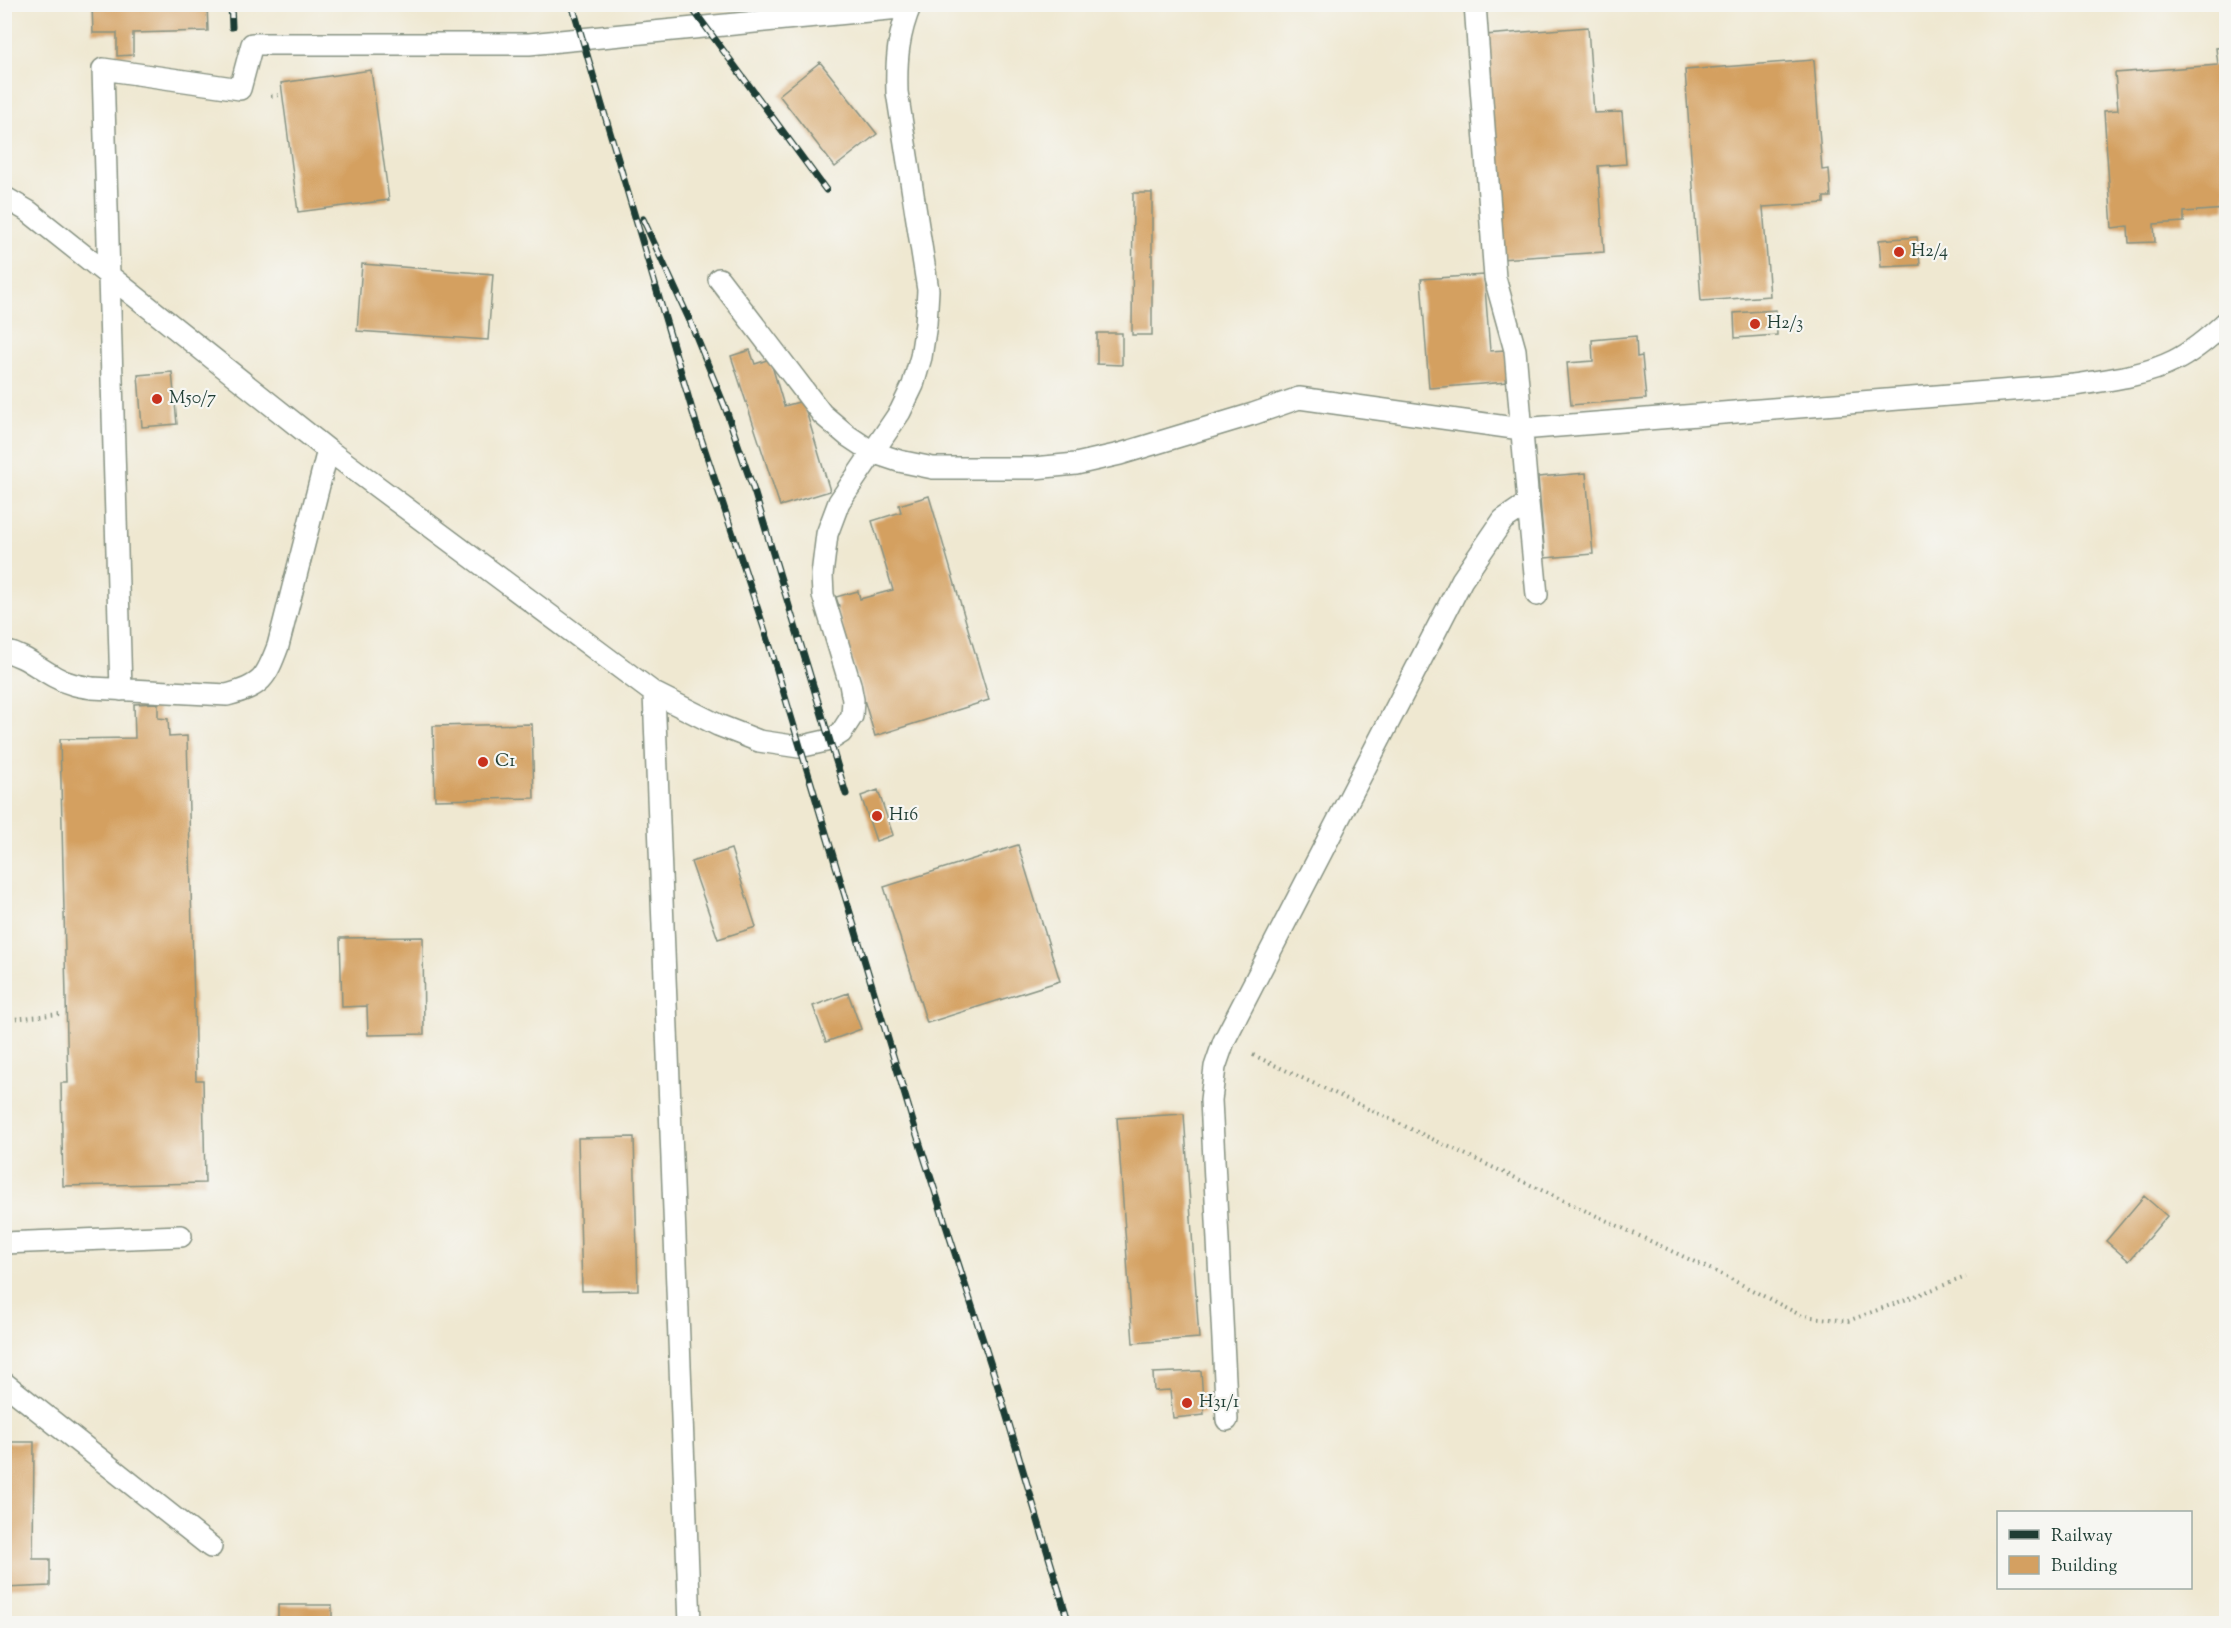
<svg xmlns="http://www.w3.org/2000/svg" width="2231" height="1628" viewBox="0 0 2231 1628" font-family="'Sorts Mill Goudy',serif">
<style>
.building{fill:#d4a061}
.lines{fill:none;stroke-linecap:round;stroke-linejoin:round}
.lane-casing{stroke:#879282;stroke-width:24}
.path{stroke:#879282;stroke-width:4;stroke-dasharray:1.5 4.5;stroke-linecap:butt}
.lane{stroke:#fff;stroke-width:21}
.rail-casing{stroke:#1f3d34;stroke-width:7}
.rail{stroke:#f6f6f2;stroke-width:4.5;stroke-dasharray:14;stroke-linecap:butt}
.poi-dot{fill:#c8321e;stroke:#f6f6f2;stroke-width:2}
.labels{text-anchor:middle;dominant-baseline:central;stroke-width:4.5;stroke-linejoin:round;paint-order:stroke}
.poi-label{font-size:18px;fill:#1f3d34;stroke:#f6f6f2;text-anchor:start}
</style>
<rect width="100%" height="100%" fill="#f6f6f2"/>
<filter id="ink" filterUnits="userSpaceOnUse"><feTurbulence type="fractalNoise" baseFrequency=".0167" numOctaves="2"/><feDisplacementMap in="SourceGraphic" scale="12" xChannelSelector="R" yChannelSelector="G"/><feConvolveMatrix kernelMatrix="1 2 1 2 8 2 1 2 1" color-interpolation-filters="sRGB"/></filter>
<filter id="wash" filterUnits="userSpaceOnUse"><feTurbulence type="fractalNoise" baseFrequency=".008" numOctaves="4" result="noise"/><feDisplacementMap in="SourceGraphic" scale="24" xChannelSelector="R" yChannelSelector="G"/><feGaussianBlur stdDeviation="1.35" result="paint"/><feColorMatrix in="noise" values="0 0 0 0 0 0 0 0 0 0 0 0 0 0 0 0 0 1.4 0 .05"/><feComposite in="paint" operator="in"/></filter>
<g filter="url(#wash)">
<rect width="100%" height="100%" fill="#efe8d1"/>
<g id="blocks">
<path class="building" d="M 92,4 L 207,4 L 208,31 L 133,33 L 133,55 L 117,56 L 117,33 L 93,33 Z
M 1588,27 L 1594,113 L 1622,112 L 1626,164 L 1598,166 L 1604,252 L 1500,259 L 1485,35 Z
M 2226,47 L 2226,150 L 2225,150 L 2226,209 L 2184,212 L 2184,222 L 2154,224 L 2155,242 L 2129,243 L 2128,226 L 2112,228 L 2104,111 L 2118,110 L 2115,73 L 2218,65 L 2216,48 Z
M 1814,60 L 1822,170 L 1829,169 L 1831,197 L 1824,197 L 1824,203 L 1763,207 L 1770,296 L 1701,301 L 1685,70 Z
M 820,62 L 877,134 L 835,167 L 779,95 Z
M 371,70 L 389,200 L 298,212 L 281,83 Z
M 1133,193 L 1152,193 L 1152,335 L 1132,335 Z
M 1917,237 L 1920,265 L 1881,267 L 1879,240 Z
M 362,264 L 493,274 L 488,340 L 357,331 Z
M 1484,275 L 1490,351 L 1506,350 L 1508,382 L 1429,388 L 1421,279 Z
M 1776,310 L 1777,335 L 1735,338 L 1734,313 Z
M 1097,333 L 1122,333 L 1122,365 L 1097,364 Z
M 1636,336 L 1637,357 L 1642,356 L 1646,399 L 1571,405 L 1567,363 L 1593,361 L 1592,340 Z
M 750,350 L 755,364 L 770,359 L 784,406 L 803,401 L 830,491 L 780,506 L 731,356 Z
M 172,372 L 177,424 L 142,427 L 138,375 Z
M 1586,473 L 1593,554 L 1545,558 L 1538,477 Z
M 929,496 L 989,700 L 875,736 L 836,607 L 839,606 L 836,597 L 858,591 L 860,599 L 893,590 L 872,521 L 901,512 L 899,505 Z
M 158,703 L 158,718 L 168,719 L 169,737 L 187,736 L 196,1080 L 203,1080 L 205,1183 L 63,1186 L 61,1083 L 68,1083 L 60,739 L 135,738 L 134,704 Z
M 532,724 L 534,798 L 435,800 L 433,726 Z
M 878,790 L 893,835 L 876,841 L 861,796 Z
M 1018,845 L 1060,981 L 927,1023 L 884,887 Z
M 731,849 L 756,927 L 718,939 L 691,862 Z
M 423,937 L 424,1034 L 368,1035 L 367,1006 L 342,1007 L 340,938 Z
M 848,993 L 861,1029 L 826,1042 L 813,1006 Z
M 1184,1114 L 1199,1338 L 1133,1343 L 1117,1118 Z
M 634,1137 L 638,1290 L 582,1291 L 578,1138 Z
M 2144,1196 L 2167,1216 L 2129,1261 L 2106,1241 Z
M 1201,1371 L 1204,1415 L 1173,1418 L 1170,1390 L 1154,1391 L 1153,1373 Z
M 4,1442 L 34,1442 L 33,1559 L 50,1559 L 50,1586 L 4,1588 Z
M 278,1605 L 332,1605 L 332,1624 L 278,1624 Z"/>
</g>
</g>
<g filter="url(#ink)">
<use href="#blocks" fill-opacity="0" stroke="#879282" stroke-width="1.5"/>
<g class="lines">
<g class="lane-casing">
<path id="lane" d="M 4,197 L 28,211 L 328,450 L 278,646 C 266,678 262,686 227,695 L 92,688 C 79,686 67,684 55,677 C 38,668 24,655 4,651
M 719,279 L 822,414 L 848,436 L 872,452 L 899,461 L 933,468 L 1034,468 L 1076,464 L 1120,454 L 1253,414 L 1299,398 L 1521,429 L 2075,385 C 2108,380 2144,376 2174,361 C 2194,351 2210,337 2226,322
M 328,450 L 654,693 L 718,725 L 759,741 L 799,747 L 830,740 L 841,733 L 852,716 L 853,700 L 850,684 L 823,595 L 822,575 L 827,534 L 839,502 L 900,412 L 913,385 L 921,357 L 926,324 L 928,290 L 897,92 C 896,60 898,34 911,4
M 1528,503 L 1537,595
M 121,690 L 103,69 L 240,89 L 252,44 L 529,44 L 910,7
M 654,693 L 690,1624
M 4,1243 L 181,1236
M 4,1383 L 211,1547
M 1227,1420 L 1211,1100 L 1215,1067 L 1224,1041 L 1462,580 L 1503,520 L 1528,503 L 1515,350 L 1495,278 L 1475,4"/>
</g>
<path class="path" d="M 271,96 L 282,95
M 4,1020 L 59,1014
M 1253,1055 L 1727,1277 L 1802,1316 L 1848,1321 L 1966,1277"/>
<use href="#lane" class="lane"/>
<g class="rail-casing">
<path id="rail" d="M 231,4 L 232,27
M 572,4 L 696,423 L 768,640 L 916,1132 L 998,1387 L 1069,1624
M 689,4 L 826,190
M 643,219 L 690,321 L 725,407 L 755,494 L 846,794"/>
</g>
<use href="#rail" class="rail"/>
</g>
</g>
<g class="poi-dot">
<circle cx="1899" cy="252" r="6"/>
<circle cx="1755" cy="324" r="6"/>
<circle cx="157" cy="399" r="6"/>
<circle cx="483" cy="762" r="6"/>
<circle cx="877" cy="816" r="6"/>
<circle cx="1187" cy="1403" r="6"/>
</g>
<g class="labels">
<g class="poi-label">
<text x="1911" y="252">H2/4</text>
<text x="1767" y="324">H2/3</text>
<text x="169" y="399">M50/7</text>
<text x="495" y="762">C1</text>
<text x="889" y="816">H16</text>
<text x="1199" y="1403">H31/1</text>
</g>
</g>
<rect width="2231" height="1628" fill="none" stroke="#f6f6f2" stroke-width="24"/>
<rect x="1997" y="1511" width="195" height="78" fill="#f6f6f2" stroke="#a0aca6" stroke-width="1.5"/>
<rect x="2009" y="1530" width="30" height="9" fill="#1f3d34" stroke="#a0aca6" stroke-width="1.5"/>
<text x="2051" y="1541" font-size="18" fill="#1f3d34">Railway</text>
<rect x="2009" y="1556" width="30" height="18" fill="#d4a061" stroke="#a0aca6" stroke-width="1.5"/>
<text x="2051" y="1571" font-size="18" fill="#1f3d34">Building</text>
</svg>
